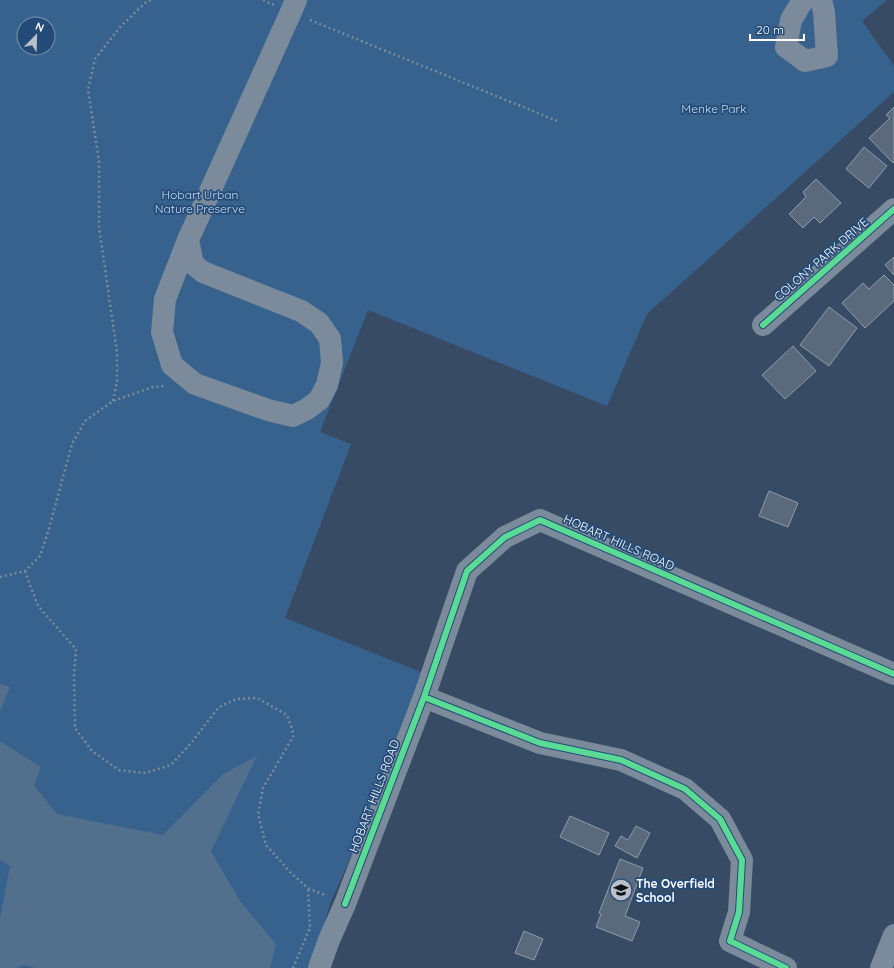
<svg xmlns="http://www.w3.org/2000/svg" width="894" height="968" viewBox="0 0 894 968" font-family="Quicksand,sans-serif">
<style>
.green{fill:#37628e;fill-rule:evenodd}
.water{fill:#526f8e}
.building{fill:#5a6a7c;stroke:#8e9cab}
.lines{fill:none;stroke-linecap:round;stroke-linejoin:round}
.path{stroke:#7b8b9b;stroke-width:2.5;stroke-dasharray:2 3;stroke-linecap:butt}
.minor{stroke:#7b8b9b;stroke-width:22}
.cycleway-casing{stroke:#244b77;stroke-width:8}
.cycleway{stroke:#5adb95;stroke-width:6}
.labels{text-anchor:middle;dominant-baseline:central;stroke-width:3.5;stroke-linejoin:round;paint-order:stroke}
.park-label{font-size:12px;fill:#c7ddf3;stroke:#244b77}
.street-label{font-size:12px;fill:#fff;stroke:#244b77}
.poi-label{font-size:12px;font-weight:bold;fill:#fff;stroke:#244b77;text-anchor:start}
</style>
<rect width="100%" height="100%" fill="#374c64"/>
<path class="green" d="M 0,0 L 887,0 L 862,21 L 894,66 L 894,92 L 647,314 L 607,406 L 368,310 L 320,432 L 351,444 L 285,618 L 431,676 L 424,697 L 330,903 L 313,968 L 0,968 ZM 24,24 L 48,24 L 48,48 L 24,48 Z"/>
<path class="water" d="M 0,684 L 10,687 L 0,712 Z
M 0,741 L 41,767 L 34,785 L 57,814 L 163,835 L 223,774 L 257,756 L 211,851 L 240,901 L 276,944 L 270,968 L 37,968 L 23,965 L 17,968 L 0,968 L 0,919 L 10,866 L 0,860 Z"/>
<path class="building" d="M 894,107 L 894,162 L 893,163 L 869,138 L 890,118 L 886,115 Z
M 864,147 L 887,166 L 869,188 L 846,169 Z
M 816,179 L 841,203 L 820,223 L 814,217 L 803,228 L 789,214 L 806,197 L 803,192 Z
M 894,257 L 894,275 L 885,265 Z
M 884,275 L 894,285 L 894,301 L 865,328 L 842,303 L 863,283 L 869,289 Z
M 829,307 L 857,328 L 829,366 L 800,345 Z
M 793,346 L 816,371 L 785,399 L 762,375 Z
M 769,491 L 798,503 L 788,527 L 759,516 Z
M 570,816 L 609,833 L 599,855 L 560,837 Z
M 636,826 L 650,833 L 637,858 L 615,846 L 621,836 L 628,840 Z
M 620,859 L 643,868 L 625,916 L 640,922 L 632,941 L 596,927 L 601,914 L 599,913 Z
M 524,931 L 543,939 L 534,960 L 515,953 Z"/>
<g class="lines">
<path class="path" d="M 263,0 L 274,5
M 310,20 L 560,122
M 113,401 L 117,381 L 117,352 L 99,227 L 99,161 L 88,90 L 95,59 L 120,27 L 145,3 L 151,0
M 25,571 L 38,606 L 76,649 L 74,676 L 75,728 L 92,751 L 119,770 L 145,773 L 171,765 L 191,743 L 219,707 L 236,699 L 257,698 L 287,715 L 294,735 L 263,788 L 258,814 L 266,845 L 291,873 L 308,888 L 327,896
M 0,577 L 25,571 L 40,556 L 48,532 L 72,444 L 85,421 L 113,401 L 153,387 L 166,386
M 293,968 L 310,928 L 308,888"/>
<path class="minor" d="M 803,0 L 791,20 L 786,47 L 805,61 L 827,56 L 824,12 L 821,0
M 188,240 L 193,264 L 203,272 L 301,311 L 319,323 L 330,339 L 332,363 L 327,385 L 319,400 L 307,409 L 293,416 L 268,410 L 195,384 L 172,365 L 162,332 L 165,299 L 188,240 L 291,12 L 296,0
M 763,325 L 894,209
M 424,697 L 540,743 L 621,760 L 685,789 L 720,819 L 742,860 L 739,912 L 730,941 L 786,968
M 319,968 L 329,940 L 345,904 L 424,697 L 467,571 L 505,537 L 540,520 L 894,674
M 881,968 L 894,935"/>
<g class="cycleway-casing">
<path id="cycleway" d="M 763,325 L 894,209
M 424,697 L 540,743 L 621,760 L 685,789 L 720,819 L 742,860 L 739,912 L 730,941 L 786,968
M 345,904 L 424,697 L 467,571 L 505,537 L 540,520 L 894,674"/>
</g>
<use href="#cycleway" class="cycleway"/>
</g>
<defs>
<g id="school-disc" transform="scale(1.15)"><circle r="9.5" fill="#b9c0c9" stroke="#244b77"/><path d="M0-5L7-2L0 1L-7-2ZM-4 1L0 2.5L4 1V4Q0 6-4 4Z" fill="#111"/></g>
</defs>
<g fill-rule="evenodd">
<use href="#school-disc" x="621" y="890"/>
</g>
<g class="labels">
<g class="park-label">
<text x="714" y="108">Menke Park</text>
<text x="200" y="194">Hobart Urban<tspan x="200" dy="14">Nature Preserve</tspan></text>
</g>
<g class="street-label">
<text transform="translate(821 259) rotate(-41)">COLONY PARK DRIVE</text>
<text transform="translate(619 542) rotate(24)">HOBART HILLS ROAD</text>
<text transform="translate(374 796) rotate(-69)">HOBART HILLS ROAD</text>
</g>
<g class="poi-label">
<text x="636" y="883">The Overfield<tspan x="636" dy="14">School</tspan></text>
</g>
</g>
<g transform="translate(36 36) rotate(23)"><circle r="19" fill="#244b77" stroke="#7c93ad"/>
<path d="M0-3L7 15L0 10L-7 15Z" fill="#b9c0c9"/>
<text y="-6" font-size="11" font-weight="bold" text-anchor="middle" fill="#ffffff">N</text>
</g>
<path d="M750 34v6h54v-6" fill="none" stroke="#ffffff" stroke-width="2"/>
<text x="756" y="34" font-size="12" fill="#ffffff" stroke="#244b77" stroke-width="3" paint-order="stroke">20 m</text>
</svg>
